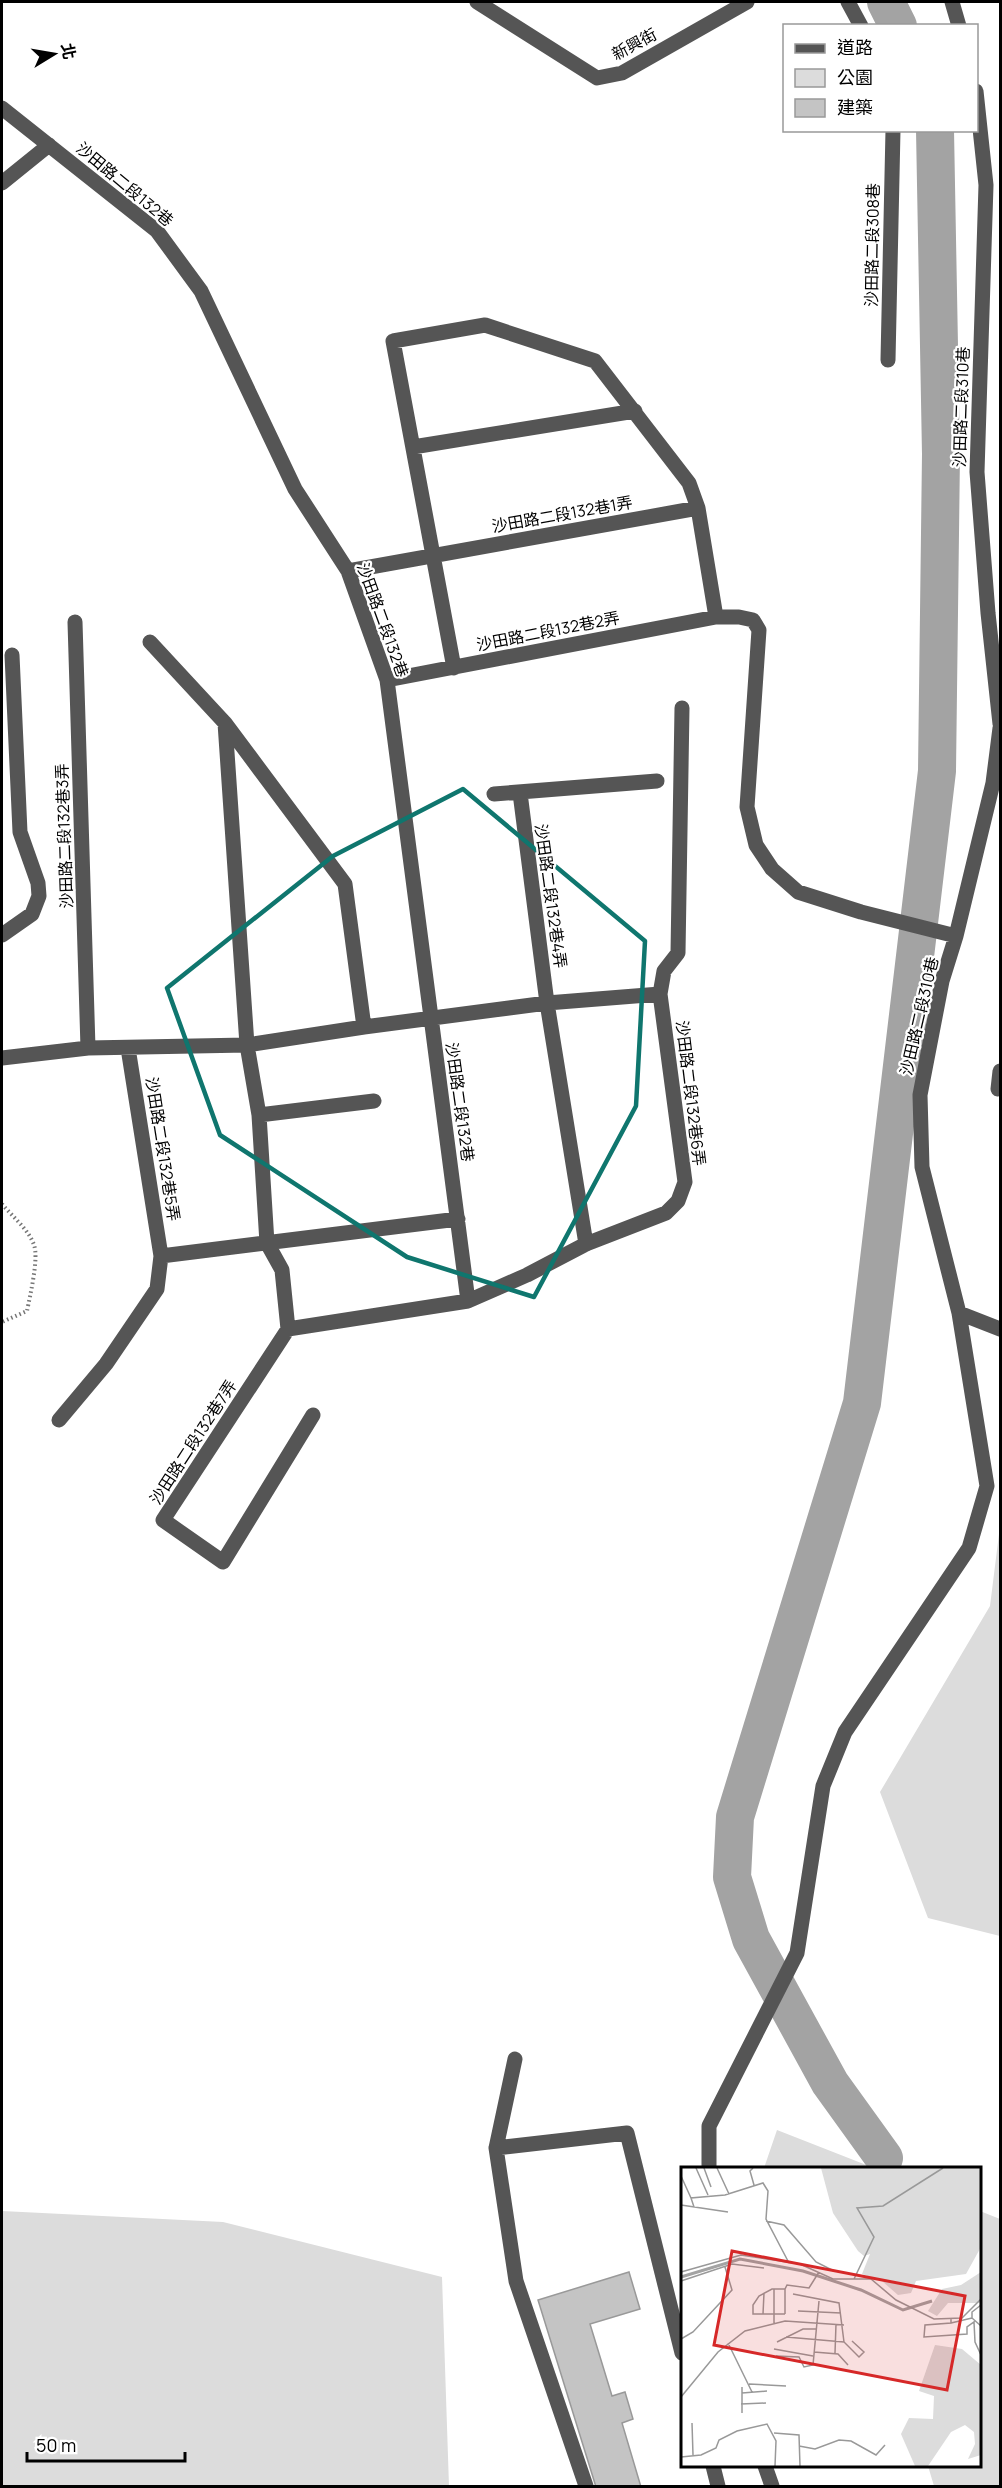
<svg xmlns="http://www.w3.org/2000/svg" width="1002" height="2488" viewBox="0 0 1002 2488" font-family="Manrope,'Noto Sans TC',sans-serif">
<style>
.green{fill:#dcdcdc}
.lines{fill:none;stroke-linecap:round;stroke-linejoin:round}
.river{stroke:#a3a3a3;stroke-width:38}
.building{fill:#c4c4c4;stroke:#999;stroke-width:1.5}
.path{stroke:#777;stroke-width:4;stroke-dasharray:1.5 3;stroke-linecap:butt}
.minor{stroke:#555;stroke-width:15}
.marked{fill:none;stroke:#0f766e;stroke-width:4.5;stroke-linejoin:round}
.labels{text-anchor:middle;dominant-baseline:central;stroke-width:4.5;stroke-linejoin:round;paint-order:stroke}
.street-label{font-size:16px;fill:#000;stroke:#fff}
.inset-river{fill:none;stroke:#a3a3a3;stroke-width:3}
.inset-road{fill:none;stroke:#999;stroke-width:1.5}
.view{fill:#d62828;fill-opacity:0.15;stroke:#d62828;stroke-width:3}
.inset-edge{fill:none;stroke:#000;stroke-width:3}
</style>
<rect width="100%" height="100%" fill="#fff"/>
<path class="green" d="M 1000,1526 L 1000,1936 L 928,1918 L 880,1792 L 990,1606 Z
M 777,2130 L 874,2168 L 764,2168 Z
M 2,2211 L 223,2222 L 442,2277 L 449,2486 L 2,2486 Z
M 980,2211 L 1000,2219 L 1000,2486 L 934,2486 L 928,2466 L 980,2466 Z"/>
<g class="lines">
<path class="river" d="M 886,2 L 898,26
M 884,2158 L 830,2083 L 751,1939 L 732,1877 L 735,1817 L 862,1403 L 937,771 L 941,454 L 935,130"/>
</g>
<path class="building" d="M 629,2272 L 640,2309 L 590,2324 L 612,2396 L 625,2392 L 633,2419 L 622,2423 L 641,2487 L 596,2487 L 538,2300 Z"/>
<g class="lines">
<path class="path" d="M 2,1204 C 12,1216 29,1230 34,1245 C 39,1258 30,1296 27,1311 L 2,1322"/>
<path class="minor" d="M 477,2 L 597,78 L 622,73 L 747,2
M 848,2 L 861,26
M 952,2 L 959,26
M 976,91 L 986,185 L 977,472 L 988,613 L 1000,724
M 2,108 L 157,231 L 201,291 L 295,489 L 348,571 L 387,680 L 468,1301
M 2,183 L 49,145
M 888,360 L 893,130
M 413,447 L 635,411
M 348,571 L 698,508
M 75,622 L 88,1048
M 150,642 L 225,723 L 345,884 L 364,1027
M 454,668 L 393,341 L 485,325 L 595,361 L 689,483 L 698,508 L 716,617
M 387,680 L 716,617 L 739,617 L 753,620 L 759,630 L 747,807 L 756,845 L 772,869 L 798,892 L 861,912 L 956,936
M 225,723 L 247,1045 L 259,1115 L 267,1243 L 282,1270 L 288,1329
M 520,793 L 547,1003 L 586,1244
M 494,794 L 657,781
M 2,935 L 32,914 L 39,896 L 38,883 L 20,832 L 12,655
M 2,1058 L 88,1048 L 247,1045 L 364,1027 L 547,1003 L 660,994
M 998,1089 L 1000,1071
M 259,1115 L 374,1101
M 161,1256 L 458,1219
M 959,1313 L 1000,1329
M 313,1415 L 223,1562 L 163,1520 L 288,1329 L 468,1301 L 527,1275 L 586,1244 L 666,1213 L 678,1201 L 685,1182 L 660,994 L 664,971 L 678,953 L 682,708
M 59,1420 L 106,1364 L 157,1289 L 161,1256 L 128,1048
M 496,2148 L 515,2059
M 709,2168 L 709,2126 L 797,1953 L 823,1786 L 845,1732 L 969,1548 L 987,1486 L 959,1313 L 922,1167 L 920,1095 L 942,981 L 956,936 L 993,783 L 1000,728
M 713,2466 L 718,2486
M 765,2466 L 772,2486
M 586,2486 L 516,2281 L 496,2148 L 627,2133 L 682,2353"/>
</g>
<path class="marked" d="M 463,789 L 645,941 L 636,1106 L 534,1297 L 407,1257 L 220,1135 L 167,988 L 333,856 Z"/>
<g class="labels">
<g class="street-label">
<text transform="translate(634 44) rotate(-28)">新興街</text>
<text transform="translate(125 184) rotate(40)">沙田路二段132巷</text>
<text transform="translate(872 245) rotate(-89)">沙田路二段308巷</text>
<text transform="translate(961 407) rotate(-88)">沙田路二段310巷</text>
<text transform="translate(562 514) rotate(-10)">沙田路二段132巷1弄</text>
<text transform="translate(383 620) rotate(70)">沙田路二段132巷</text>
<text transform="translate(548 631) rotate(-11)">沙田路二段132巷2弄</text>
<text transform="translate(64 836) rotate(-92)">沙田路二段132巷3弄</text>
<text transform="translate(551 896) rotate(82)">沙田路二段132巷4弄</text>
<text transform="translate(919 1016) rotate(-77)">沙田路二段310巷</text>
<text transform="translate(691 1093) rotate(83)">沙田路二段132巷6弄</text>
<text transform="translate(460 1102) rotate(82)">沙田路二段132巷</text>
<text transform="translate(163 1149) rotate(81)">沙田路二段132巷5弄</text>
<text transform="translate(193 1442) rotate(-57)">沙田路二段132巷7弄</text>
</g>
</g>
<g transform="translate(681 2167)">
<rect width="300" height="300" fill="#fff"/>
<path d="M 140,1 L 300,1 L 300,80 L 285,107 L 235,114 L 230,126 L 217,128 L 201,114 L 181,107 L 189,87 L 183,89 L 177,84 L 152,46 ZM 300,105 L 300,136 L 267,136 L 256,149 L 247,144 L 261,122 L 280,118 ZM 254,178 L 281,182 L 300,198 L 300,288 L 287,292 L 294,277 L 293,265 L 284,258 L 270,265 L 247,299 L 234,299 L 220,267 L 228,251 L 252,252 L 253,229 L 238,224 Z" fill="#dcdcdc"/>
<path class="inset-river" d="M 0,110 L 59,92 L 122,104 L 180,123 L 222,143 L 251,134"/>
<path class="inset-road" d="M 15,1 L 27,28M 23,1 L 30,20M 36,1 L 48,27M 72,1 L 69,4 L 73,18M 0,9 L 10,31M 0,38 L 47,45M 13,40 L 10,31 L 44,28 L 82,16 L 87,24 L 85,52 L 108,96M 85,54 L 103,58 L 135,95 L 153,104M 0,105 L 60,88 L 119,97 L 152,112 L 190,112 L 215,133 L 253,152 L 281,151 L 300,132M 173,112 L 193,70 L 176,41 L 202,39 L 262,1M 0,114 L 51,97 L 83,101M 112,127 L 158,136 L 163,175 L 178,190 L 183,185 L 171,174M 300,138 L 291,145 L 291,151 L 300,159M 117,144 L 160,146M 82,147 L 83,126M 104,147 L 72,147 L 72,138 L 78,129 L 91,122 L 104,122 L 106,118 L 128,121 L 138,105M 104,147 L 104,122M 270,152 L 270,156 L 244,158 L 243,170 L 286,167 L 286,160 L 293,155 L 294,175 L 300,188M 93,156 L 93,122M 270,156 L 291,151M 105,170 L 163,175M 0,172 L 12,165 L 51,123 L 44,100M 96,175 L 122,162 L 135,162M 47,176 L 71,225M 93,182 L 132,189M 133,185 L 157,187 L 167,198M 154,186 L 155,157M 95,189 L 118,190 L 123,200 L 132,198 L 138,134M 68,217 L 105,219M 61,226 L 86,224M 0,230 L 37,185 L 64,164 L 104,154 L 163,158M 60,237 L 85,236M 61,246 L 61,220M 11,256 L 12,288M 93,266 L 118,268 L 119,299M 118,279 L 134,282 L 158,273 L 170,274 L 195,288 L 204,278M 0,290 L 20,288 L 35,281 L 38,273 L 56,264 L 86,257 L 95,274 L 94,299"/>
<path class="view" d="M 51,84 L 284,129 L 266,223 L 33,178 Z"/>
<rect width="300" height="300" class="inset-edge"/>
</g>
<rect width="1002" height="2488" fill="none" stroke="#000000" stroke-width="6"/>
<rect x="783" y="24" width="195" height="108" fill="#ffffff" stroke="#999999" stroke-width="1.5"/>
<rect x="795" y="44" width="30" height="9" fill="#555555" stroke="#999999" stroke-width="1.5"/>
<text x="837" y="54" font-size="18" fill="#000000">道路</text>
<rect x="795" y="69" width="30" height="18" fill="#dcdcdc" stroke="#999999" stroke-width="1.5"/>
<text x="837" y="84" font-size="18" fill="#000000">公園</text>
<rect x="795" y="99" width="30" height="18" fill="#c4c4c4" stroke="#999999" stroke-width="1.5"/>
<text x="837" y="114" font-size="18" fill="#000000">建築</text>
<g transform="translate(54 54) rotate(79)" stroke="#ffffff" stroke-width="4.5" paint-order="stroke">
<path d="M0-4.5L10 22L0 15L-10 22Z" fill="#000000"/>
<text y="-9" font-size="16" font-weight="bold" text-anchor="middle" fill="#000000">北</text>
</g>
<path d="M27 2452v9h158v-9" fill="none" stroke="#000000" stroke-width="3"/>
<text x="36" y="2452" font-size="18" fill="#000000" stroke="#ffffff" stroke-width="4.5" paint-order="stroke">50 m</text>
</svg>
